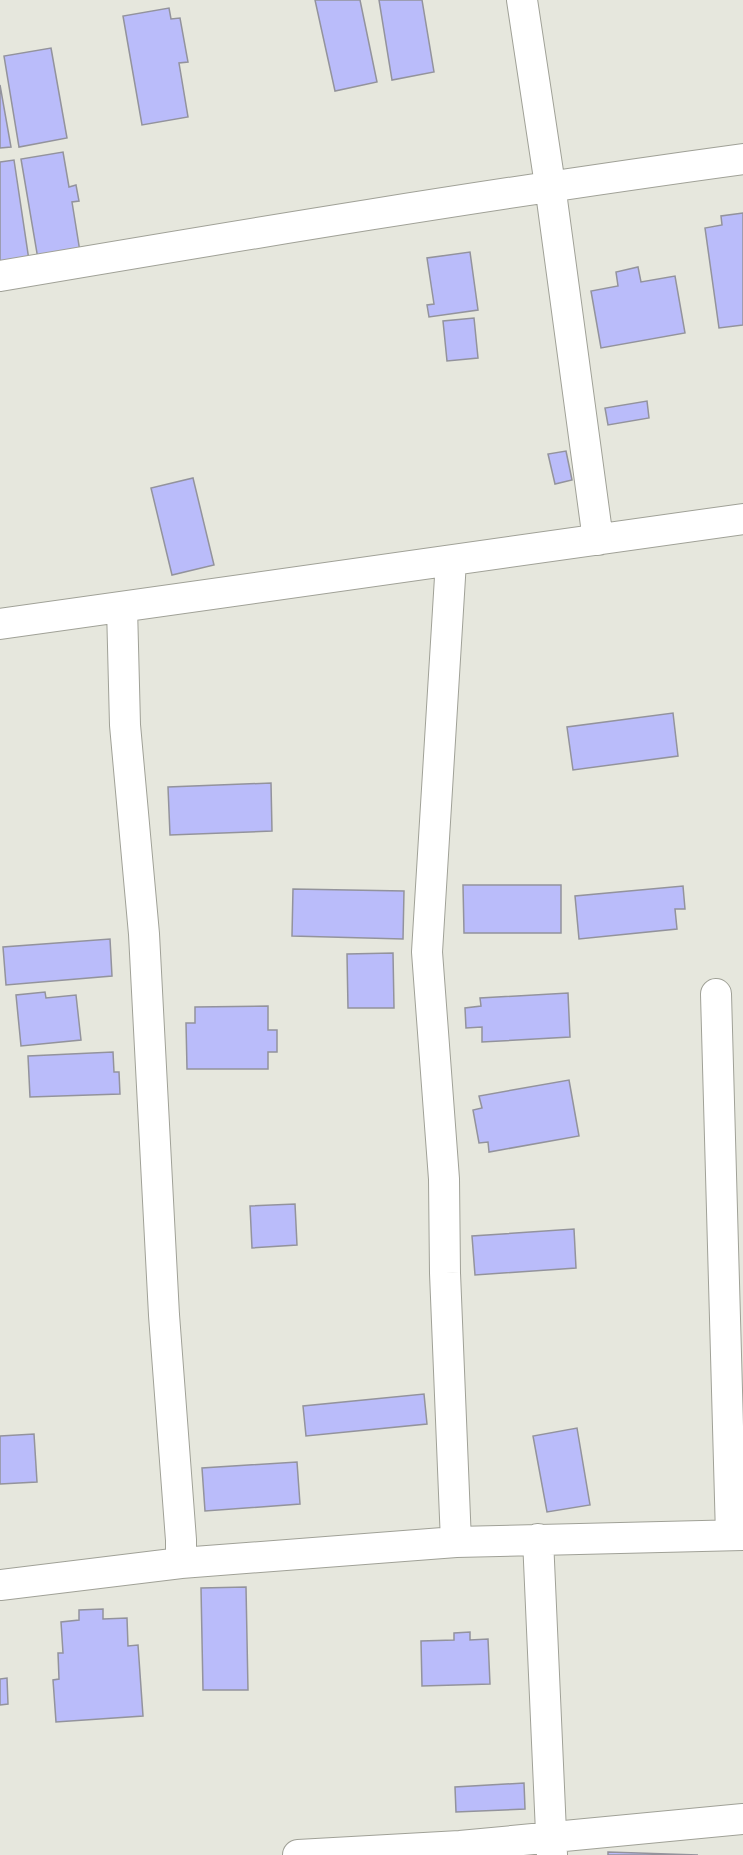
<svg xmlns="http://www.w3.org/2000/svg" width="743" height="1855" viewBox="0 0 743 1855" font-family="'Work Sans',sans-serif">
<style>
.building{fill:#babcfa;stroke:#93939c;stroke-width:1.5}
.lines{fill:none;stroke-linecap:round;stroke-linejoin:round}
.minor-casing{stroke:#a0a197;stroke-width:32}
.minor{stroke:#fff;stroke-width:30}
</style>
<rect width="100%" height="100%" fill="#e6e7dd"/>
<path class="building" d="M 315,0 L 360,0 L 377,82 L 335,91 Z
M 379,0 L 422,0 L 434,72 L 392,80 Z
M 169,8 L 171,19 L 180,18 L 188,62 L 179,63 L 188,117 L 142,125 L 123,16 Z
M 51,48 L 67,138 L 19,147 L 4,56 Z
M 0,85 L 11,147 L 0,148 Z
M 63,152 L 69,187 L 76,185 L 79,201 L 72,202 L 81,258 L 39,265 L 21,159 Z
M 14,160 L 30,267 L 0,267 L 0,162 Z
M 743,213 L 743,325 L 719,328 L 705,228 L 722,225 L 721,216 Z
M 470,252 L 478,310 L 429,317 L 427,305 L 434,304 L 427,258 Z
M 638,267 L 641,282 L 675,276 L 685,333 L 601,348 L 591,291 L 618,286 L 616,272 Z
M 474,318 L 478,358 L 447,361 L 443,321 Z
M 647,401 L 649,418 L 608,425 L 605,408 Z
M 566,451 L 572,480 L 555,484 L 548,454 Z
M 193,478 L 214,565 L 172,575 L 151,488 Z
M 673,713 L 678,756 L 573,770 L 567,727 Z
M 271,783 L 272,831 L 170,835 L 168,787 Z
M 463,885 L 561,885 L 561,933 L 464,933 Z
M 683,886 L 685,909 L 675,909 L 677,929 L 579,939 L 575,896 Z
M 293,889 L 404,891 L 403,939 L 292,936 Z
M 110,939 L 112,976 L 6,985 L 3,947 Z
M 393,953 L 394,1008 L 348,1008 L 347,954 Z
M 45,992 L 46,998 L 76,995 L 81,1040 L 21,1046 L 16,995 Z
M 568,993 L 570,1037 L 482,1042 L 482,1027 L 466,1028 L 465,1008 L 481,1006 L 480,998 Z
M 268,1006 L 268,1030 L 277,1030 L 277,1052 L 268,1052 L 268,1069 L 187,1069 L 186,1023 L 195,1023 L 195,1007 Z
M 113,1052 L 114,1072 L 119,1072 L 120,1094 L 30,1097 L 28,1056 Z
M 569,1080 L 579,1136 L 489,1152 L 488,1142 L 479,1143 L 473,1110 L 482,1108 L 479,1096 Z
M 295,1204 L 297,1245 L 252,1248 L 250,1206 Z
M 574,1229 L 576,1268 L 475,1275 L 472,1236 Z
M 424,1394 L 427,1424 L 306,1436 L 303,1406 Z
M 577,1428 L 590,1505 L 547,1512 L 533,1436 Z
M 34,1434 L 37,1482 L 0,1484 L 0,1436 Z
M 297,1462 L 300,1504 L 205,1511 L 202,1468 Z
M 246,1587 L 248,1690 L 203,1690 L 201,1588 Z
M 103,1609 L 103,1619 L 127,1618 L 128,1646 L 138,1645 L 143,1716 L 56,1722 L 53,1680 L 59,1679 L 58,1653 L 63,1653 L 61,1622 L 79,1620 L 79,1610 Z
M 470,1632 L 470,1640 L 488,1639 L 490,1684 L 422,1686 L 421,1641 L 454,1640 L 454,1633 Z
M 7,1678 L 8,1704 L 0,1705 L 0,1679 Z
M 524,1783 L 525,1809 L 456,1812 L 455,1787 Z
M 608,1852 L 698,1855 L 608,1855 Z"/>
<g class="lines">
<g class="minor-casing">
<path id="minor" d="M 522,0 L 550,185 L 598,540
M 0,276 C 247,234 494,193 743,159
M 451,561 L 427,952 L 444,1179 L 445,1273 L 456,1542
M 122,607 L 125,725 L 144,934 L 164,1315 L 181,1540 L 181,1563 L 456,1542 L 743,1535
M 0,624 L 743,519
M 716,994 L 731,1535
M 538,1539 L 552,1855
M 0,1585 L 181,1563
M 298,1855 L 460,1846 L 743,1819"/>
</g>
<use href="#minor" class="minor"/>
</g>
</svg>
